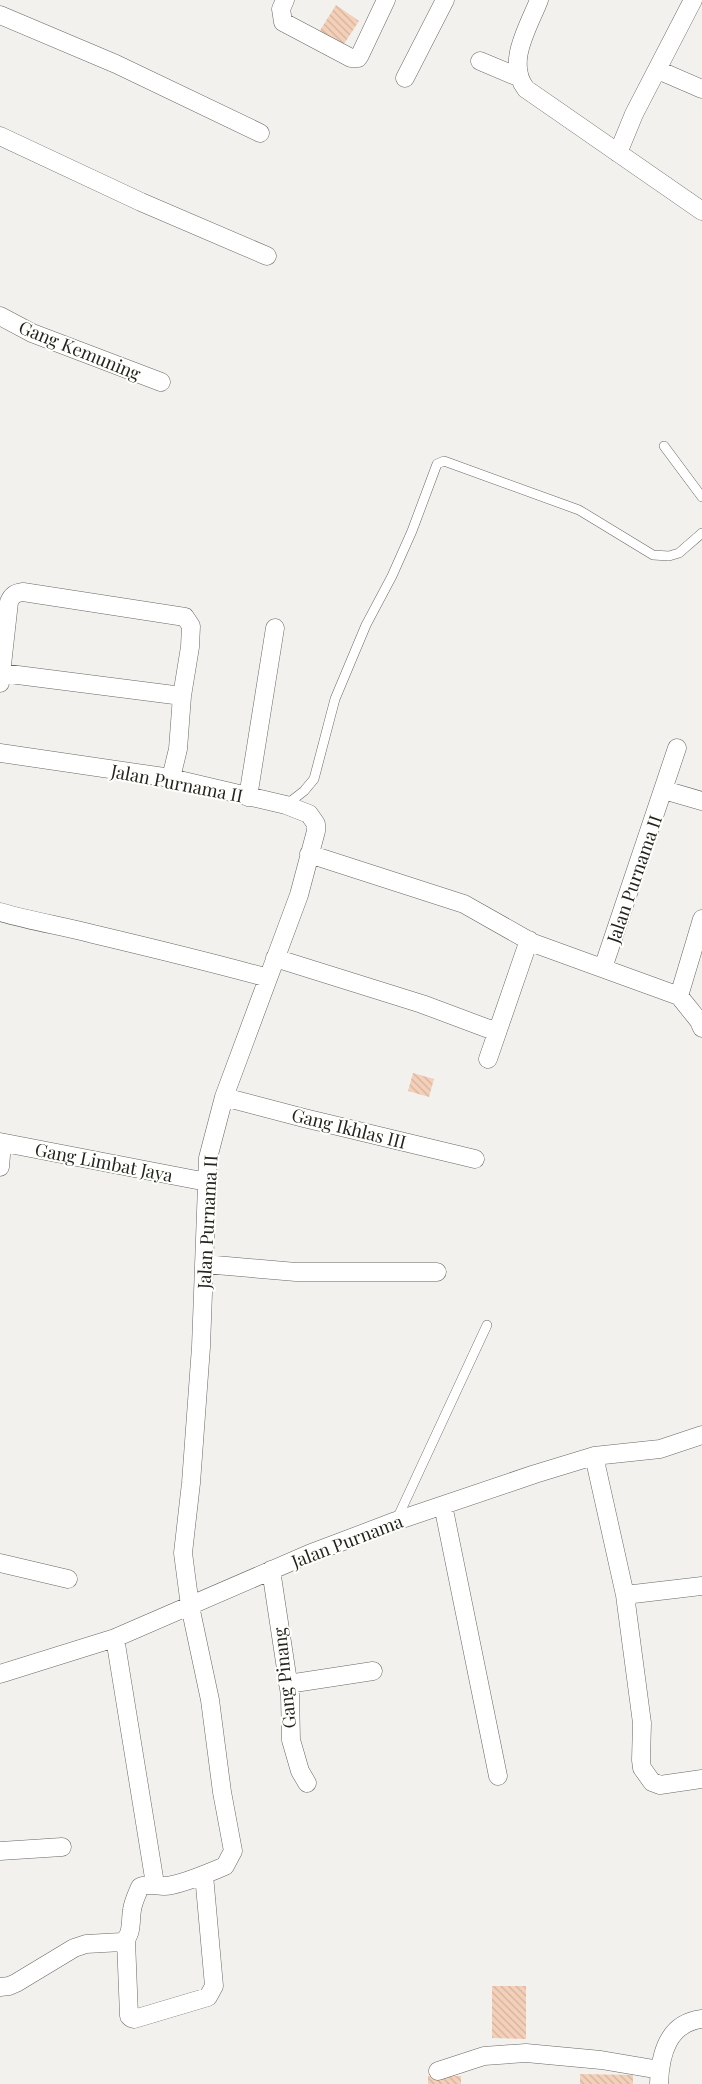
<svg xmlns="http://www.w3.org/2000/svg" width="702" height="2084" viewBox="0 0 702 2084" font-family="'Playfair Display',serif">
<style>
.building{fill:url(#building-back-hatch)}
.lines{fill:none;stroke-linecap:round;stroke-linejoin:round}
.service-casing{stroke:#686764;stroke-width:10}
.minor-casing{stroke:#686764;stroke-width:19}
.service{stroke:#fff;stroke-width:9}
.minor{stroke:#fff;stroke-width:18}
.labels{text-anchor:middle;dominant-baseline:central;stroke-width:4;stroke-linejoin:round;paint-order:stroke}
.street-label{font-size:18px;fill:#252423;stroke:#fffffc}
</style>
<defs>
<pattern id="building-back-hatch" width="6" height="6" patternUnits="userSpaceOnUse" patternTransform="scale(1.25)"><rect width="6" height="6" fill="#f4d0b9"/><path d="M-1 5l2 2M0 0l6 6M5-1l2 2" fill="none" stroke="#d1b29f"/></pattern>
</defs>
<rect width="100%" height="100%" fill="#f2f1ee"/>
<path class="building" d="M 336,5 L 359,21 L 342,47 L 319,32 Z
M 413,1073 L 434,1079 L 429,1097 L 408,1091 Z
M 492,1986 L 526,1986 L 526,2039 L 492,2038 Z
M 580,2074 L 633,2075 L 633,2084 L 580,2084 Z
M 428,2076 L 461,2076 L 461,2084 L 428,2084 Z"/>
<g class="lines">
<g class="service-casing">
<path id="service" d="M 664,446 L 702,497
M 286,805 L 304,791 L 314,779 L 335,699 L 366,625 L 392,576 L 412,531 L 437,464 L 444,461 L 579,510 L 653,555 L 669,556 L 679,553 L 702,533
M 396,1521 L 487,1325"/>
</g>
<g class="minor-casing">
<path id="minor" d="M 285,0 L 281,9 L 283,22 L 351,58 L 358,58 L 360,55 L 386,0
M 539,0 C 529,26 505,63 526,89 L 702,211
M 0,15 L 116,64 L 260,133
M 480,61 L 518,77
M 658,70 L 702,89
M 405,78 L 445,0
M 0,136 L 141,202 L 267,256
M 618,153 L 634,114 L 693,0
M 0,316 L 32,333 L 161,382
M 2,673 L 182,696
M 0,683 L 9,602 C 12,595 15,593 23,592 L 185,617 L 191,626 L 190,647 L 182,696 L 178,749 L 171,778
M 0,753 L 171,778 L 286,805 L 309,814 L 316,824 L 316,831 L 299,895 L 224,1097 L 208,1158 L 201,1347 L 191,1483 L 183,1553 L 190,1606 L 210,1700 L 222,1792 L 233,1851 L 225,1866 C 211,1872 178,1886 164,1886 C 155,1886 149,1883 140,1887 C 137,1894 133,1902 132,1910 C 130,1921 133,1936 122,1942 L 86,1944 L 74,1948 L 16,1983 L 9,1986 L 0,1987
M 664,790 L 702,801
M 248,797 L 275,628
M 309,854 L 464,904 L 533,943 L 679,996 L 702,919
M 0,912 C 31,921 62,926 93,934 C 152,948 210,962 268,978
M 275,958 L 422,1004 L 497,1032
M 603,968 L 677,748
M 679,996 L 699,1021 L 702,1028
M 488,1059 L 529,940
M 224,1097 L 304,1118 L 475,1159
M 0,1142 L 207,1182
M 0,1167 L 2,1143
M 204,1264 L 296,1272 L 437,1272
M 594,1456 L 625,1595 L 642,1723 L 641,1760 L 642,1768 L 652,1782 L 660,1785 L 702,1779
M 443,1505 L 498,1776
M 0,1563 L 68,1579
M 271,1570 L 290,1695 L 291,1740 L 300,1771 L 307,1783
M 625,1595 L 702,1586
M 115,1638 L 155,1884
M 0,1674 L 115,1638 L 309,1554 L 396,1521 L 535,1474 L 594,1456 L 660,1449 L 702,1435
M 288,1684 L 373,1671
M 0,1851 L 62,1847
M 126,1940 L 129,2016 L 131,2018 L 134,2019 L 208,1997 L 214,1986 L 204,1875
M 438,2071 L 484,2056 L 526,2053 L 601,2060 L 660,2070
M 659,2084 C 660,2054 668,2023 702,2019"/>
</g>
<use href="#service" class="service"/>
<use href="#minor" class="minor"/>
</g>
<g class="labels">
<g class="street-label">
<text transform="translate(80 350) rotate(22)">Gang Kemuning</text>
<text transform="translate(177 783) rotate(11)">Jalan Purnama II</text>
<text transform="translate(634 879) rotate(-71)">Jalan Purnama II</text>
<text transform="translate(349 1128) rotate(14)">Gang Ikhlas III</text>
<text transform="translate(104 1162) rotate(11)">Gang Limbat Jaya</text>
<text transform="translate(207 1222) rotate(-87)">Jalan Purnama II</text>
<text transform="translate(347 1541) rotate(-21)">Jalan Purnama</text>
<text transform="translate(284 1678) rotate(-96)">Gang Pinang</text>
</g>
</g>
</svg>
